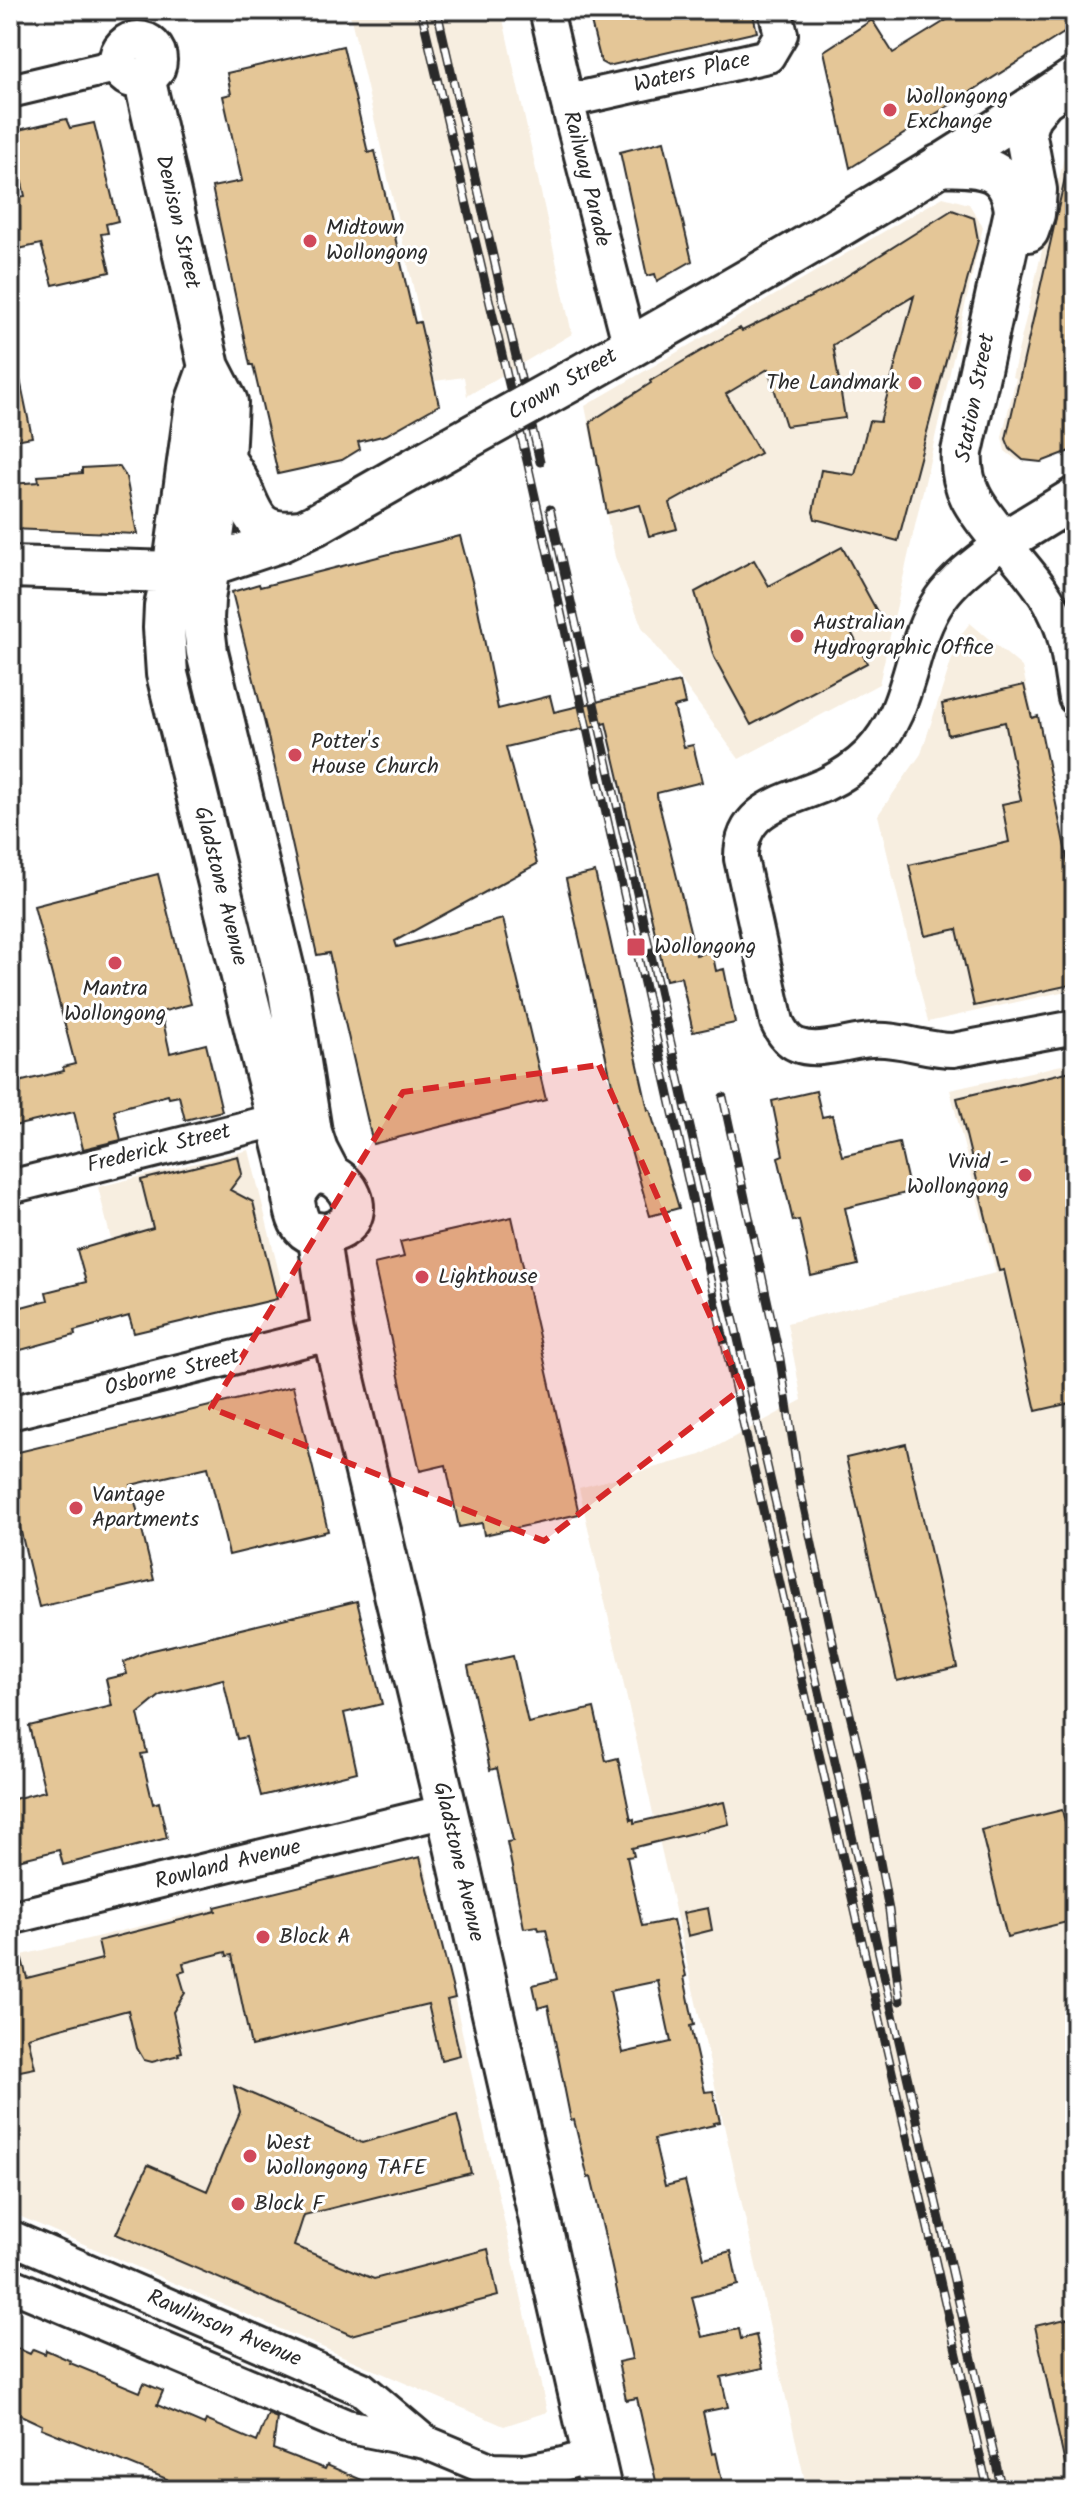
<svg xmlns="http://www.w3.org/2000/svg" width="1085" height="2500" viewBox="0 0 1085 2500" font-family="Kalam,sans-serif">
<style>
.built{fill:#f7eee0}
.building{fill:#e4c697;stroke:#2b2b2b;stroke-width:2;fill-rule:evenodd}
.lines{fill:none;stroke-linecap:round;stroke-linejoin:round}
.minor-casing{stroke:#2b2b2b;stroke-width:38}
.major-casing{stroke:#2b2b2b;stroke-width:46}
.minor{stroke:#fff;stroke-width:32}
.major{stroke:#fff;stroke-width:40}
.rail-casing{stroke:#2b2b2b;stroke-width:9}
.rail{stroke:#fff;stroke-width:6;stroke-dasharray:18;stroke-linecap:butt}
.major-bridge-casing{stroke:#2b2b2b;stroke-width:46;stroke-linecap:butt}
.major-bridge{stroke:#fff;stroke-width:40}
.marked{fill:#d62828;fill-opacity:0.2;stroke:#d62828;stroke-width:6;stroke-dasharray:16 10;stroke-linejoin:round}
.poi-dot{fill:#d1495b;stroke:#fff;stroke-width:3}
.labels{text-anchor:middle;dominant-baseline:central;stroke-width:6;stroke-linejoin:round;paint-order:stroke}
.street-label{font-size:22px;fill:#2b2b2b;stroke:#fff}
.poi-label{font-size:22px;fill:#2b2b2b;stroke:#fff;text-anchor:start}
</style>
<rect width="100%" height="100%" fill="#fff"/>
<filter id="ink" filterUnits="userSpaceOnUse"><feTurbulence type="fractalNoise" baseFrequency=".0125" numOctaves="2"/><feDisplacementMap in="SourceGraphic" scale="16" xChannelSelector="R" yChannelSelector="G"/><feConvolveMatrix kernelMatrix="1 2 1 2 8 2 1 2 1" color-interpolation-filters="sRGB"/></filter>
<g filter="url(#ink)">
<path class="built" d="M 349,10 L 501,10 L 572,334 L 467,396 L 464,377 L 435,381 Z
M 1075,122 L 1075,449 L 1041,462 L 1017,460 L 1005,451 L 1002,437 L 1016,378 L 1012,377 L 1072,124 Z
M 943,197 L 969,204 L 983,227 L 879,684 L 739,759 L 642,627 L 615,557 L 585,406 Z
M 970,623 L 1022,667 L 1075,891 L 1075,989 L 928,1022 L 878,815 L 921,754 L 959,637 Z
M 1075,1062 L 1075,2490 L 807,2490 L 579,1488 L 701,1455 L 802,1400 L 787,1323 L 996,1273 L 950,1090 Z
M 249,1150 L 285,1297 L 134,1333 L 98,1187 Z
M 423,1857 L 547,2412 L 504,2426 L 10,2212 L 10,1958 Z"/>
<path class="building" d="M 588,10 L 752,10 L 757,32 L 608,66 L 601,62 Z
M 963,10 L 1075,10 L 1075,26 L 850,168 L 824,51 L 872,20 L 893,53 Z
M 343,46 L 368,153 L 375,151 L 415,323 L 420,322 L 439,405 L 386,435 L 358,442 L 360,449 L 342,460 L 278,474 L 253,365 L 250,365 L 212,187 L 242,181 L 223,96 L 231,94 L 227,73 Z
M 66,119 L 70,128 L 94,123 L 118,221 L 106,224 L 108,233 L 101,234 L 110,272 L 53,285 L 41,244 L 10,251 L 10,199 L 25,196 L 13,144 L 17,143 L 14,131 Z
M 664,141 L 692,261 L 657,281 L 655,274 L 647,276 L 620,152 Z
M 1067,169 L 1075,170 L 1075,449 L 1041,462 L 1023,460 L 1010,449 L 1006,439 Z
M 952,210 L 974,218 L 978,240 L 898,541 L 815,519 L 813,512 L 821,470 L 855,475 L 869,421 L 880,422 L 914,296 L 833,345 L 845,418 L 786,426 L 768,369 L 726,394 L 760,453 L 670,503 L 677,529 L 649,536 L 640,505 L 607,513 L 590,422 L 651,383 L 650,381 L 740,328 L 742,331 L 823,291 Z
M 18,370 L 32,437 L 10,441 L 10,371 Z
M 119,466 L 126,477 L 137,534 L 10,529 L 10,484 L 39,482 L 38,476 L 82,473 L 82,468 Z
M 460,536 L 474,589 L 498,709 L 550,696 L 554,712 L 680,682 L 685,704 L 674,707 L 684,747 L 693,745 L 702,782 L 657,793 L 657,796 L 696,955 L 712,951 L 716,971 L 724,969 L 735,1023 L 693,1032 L 681,977 L 666,980 L 606,723 L 506,747 L 537,864 L 395,941 L 397,947 L 503,919 L 546,1100 L 373,1144 L 329,953 L 317,955 L 267,732 L 232,592 L 259,584 L 260,587 Z
M 842,547 L 879,615 L 850,630 L 867,663 L 751,725 L 714,657 L 695,592 L 754,560 L 769,586 Z
M 1024,685 L 1032,718 L 1038,716 L 1075,897 L 1075,902 L 1070,904 L 1075,928 L 1075,984 L 974,1006 L 957,929 L 925,936 L 909,865 L 1009,842 L 1002,804 L 1021,800 L 1005,722 L 948,735 L 942,704 Z
M 595,872 L 648,1110 L 650,1110 L 679,1208 L 650,1216 L 612,1084 L 566,879 Z
M 158,874 L 191,1004 L 161,1012 L 170,1053 L 206,1044 L 222,1111 L 185,1120 L 179,1096 L 169,1098 L 168,1095 L 124,1107 L 114,1110 L 121,1140 L 83,1149 L 74,1112 L 10,1127 L 10,1084 L 64,1071 L 63,1067 L 75,1064 L 34,906 Z
M 1075,1070 L 1075,1252 L 1066,1254 L 1075,1294 L 1075,1402 L 1036,1411 L 1004,1270 L 999,1271 L 957,1098 Z
M 816,1091 L 822,1117 L 832,1115 L 842,1156 L 899,1143 L 910,1192 L 845,1208 L 858,1265 L 811,1276 L 799,1220 L 793,1221 L 778,1157 L 783,1155 L 772,1101 Z
M 238,1156 L 242,1174 L 230,1190 L 253,1202 L 277,1299 L 134,1333 L 129,1316 L 74,1331 L 75,1335 L 10,1353 L 10,1310 L 48,1300 L 46,1292 L 86,1282 L 77,1250 L 153,1228 L 141,1180 Z
M 512,1217 L 579,1514 L 484,1535 L 482,1523 L 459,1527 L 446,1465 L 420,1471 L 374,1264 L 404,1257 L 400,1242 Z
M 293,1386 L 328,1531 L 229,1555 L 208,1467 L 131,1485 L 154,1580 L 39,1607 L 10,1486 L 10,1454 Z
M 906,1444 L 957,1667 L 897,1681 L 846,1458 Z
M 357,1601 L 382,1704 L 344,1713 L 357,1772 L 261,1796 L 246,1737 L 237,1739 L 223,1679 L 161,1695 L 138,1714 L 147,1753 L 141,1754 L 153,1804 L 159,1802 L 167,1838 L 63,1865 L 59,1850 L 10,1862 L 10,1800 L 45,1791 L 29,1726 L 112,1706 L 106,1679 L 127,1674 L 124,1662 L 149,1651 Z
M 513,1656 L 528,1723 L 594,1708 L 606,1761 L 618,1758 L 631,1820 L 634,1819 L 634,1823 L 724,1802 L 729,1824 L 632,1848 L 634,1856 L 627,1857 L 642,1926 L 673,1920 L 686,1976 L 684,1977 L 694,2025 L 690,2026 L 705,2092 L 713,2091 L 720,2122 L 713,2123 L 714,2125 L 654,2139 L 665,2186 L 685,2181 L 704,2258 L 731,2251 L 738,2285 L 692,2297 L 702,2337 L 739,2329 L 741,2339 L 756,2335 L 763,2368 L 721,2377 L 728,2407 L 703,2412 L 712,2454 L 716,2453 L 724,2490 L 658,2490 L 637,2398 L 626,2400 L 618,2362 L 632,2359 L 606,2241 L 591,2177 L 588,2178 L 574,2120 L 571,2121 L 548,2005 L 538,2008 L 533,1985 L 557,1979 L 546,1929 L 539,1930 L 538,1926 L 524,1928 L 507,1842 L 513,1841 L 497,1768 L 490,1770 L 468,1666 ZM 658,1981 L 671,2042 L 623,2053 L 610,1991 Z
M 1062,1810 L 1075,1862 L 1075,1920 L 1007,1937 L 981,1830 Z
M 420,1857 L 455,1998 L 447,2000 L 460,2055 L 441,2060 L 428,2004 L 251,2046 L 232,1955 L 227,1956 L 226,1952 L 183,1963 L 185,1971 L 179,1973 L 185,1993 L 173,2012 L 182,2052 L 178,2053 L 179,2055 L 152,2062 L 144,2060 L 137,2048 L 128,2010 L 28,2037 L 35,2068 L 10,2073 L 10,1941 L 17,1940 L 27,1978 L 102,1959 L 98,1941 L 216,1911 L 215,1907 Z
M 708,1908 L 712,1930 L 688,1936 L 683,1913 Z
M 234,2086 L 362,2143 L 457,2115 L 471,2173 L 304,2215 L 294,2246 L 374,2279 L 488,2249 L 498,2296 L 351,2335 L 116,2234 L 148,2165 L 207,2191 L 240,2112 Z
M 1075,2317 L 1075,2468 L 1066,2469 L 1035,2326 Z
M 10,2345 L 30,2354 L 33,2349 L 45,2354 L 46,2350 L 71,2361 L 70,2363 L 140,2392 L 144,2383 L 163,2391 L 157,2405 L 204,2425 L 206,2420 L 257,2442 L 268,2414 L 277,2418 L 273,2449 L 325,2469 L 327,2465 L 385,2490 L 162,2490 L 167,2479 L 41,2428 L 42,2425 L 10,2410 Z"/>
<g class="lines">
<g class="minor-casing">
<path id="minor" d="M 546,10 L 567,101 L 630,347
M 10,91 L 120,65
M 567,101 L 768,56 L 781,34 L 775,10
M 1075,698 C 1071,676 1069,652 1062,630 C 1051,596 1026,569 1003,542 C 981,559 956,576 940,599 C 906,649 914,707 869,754 C 856,767 841,777 824,785 C 786,802 740,807 741,859 L 777,1022 C 781,1031 787,1041 797,1045 C 819,1054 849,1041 872,1040 C 900,1038 925,1050 953,1050 L 1075,1027
M 10,1187 L 277,1120 L 298,1123
M 10,1413 L 333,1333
M 10,1918 L 446,1811
M 10,2237 L 362,2389 L 421,2439
M 10,2284 L 346,2426 L 425,2442 L 492,2470 L 528,2471 L 563,2464 L 593,2455"/>
</g>
<g class="major-casing">
<path id="major" d="M120 60a18 18 0 1 1 36 0a18 18 0 1 1-36 0Z
M 144,77 L 209,367 L 227,402 L 224,459 L 204,600 L 203,619 L 207,652 L 289,991 L 311,1132 L 317,1150 L 330,1175
M 940,165 C 979,166 1010,164 1015,211 L 962,452 C 959,491 980,513 1003,542 L 1075,498
M 1028,231 L 1034,214 L 1036,190 L 1025,131 L 1030,116 L 1043,100
M 209,367 L 196,403 L 173,572 L 165,606 L 164,628 L 167,674 L 286,1154 C 288,1162 290,1170 291,1178 C 295,1202 292,1244 332,1232 C 388,1214 317,1133 293,1199
M 576,378 C 745,282 915,187 1075,78
M 224,459 C 230,468 237,478 241,488 C 255,523 260,535 302,531
M 10,567 L 173,572 L 210,565 L 279,542 L 315,525 L 448,449
M 318,1233 L 333,1333 L 455,1846 L 601,2490"/>
</g>
<use href="#minor" class="minor"/>
<use href="#major" class="major"/>
<g class="rail-casing">
<path id="rail" d="M 421,10 L 528,465 L 716,1305 L 988,2490
M 437,10 L 540,462
M 550,509 L 728,1295 L 1002,2490
M 723,1097 L 780,1359 L 800,1488 L 835,1652 L 861,1760 L 889,1910 L 900,2001"/>
</g>
<use href="#rail" class="rail"/>
<g class="major-bridge-casing">
<path id="major-bridge" d="M 448,449 L 576,378"/>
</g>
<use href="#major-bridge" class="major-bridge"/>
</g>
</g>
<path class="marked" d="M 599,1065 L 742,1388 L 544,1541 L 211,1408 L 403,1092 Z"/>
<g class="poi-dot">
<circle cx="890" cy="110" r="8"/>
<circle cx="310" cy="241" r="8"/>
<circle cx="915" cy="383" r="8"/>
<circle cx="797" cy="636" r="8"/>
<circle cx="295" cy="755" r="8"/>
<rect x="626" y="937" width="20" height="20" rx="4"/>
<circle cx="115" cy="963" r="8"/>
<circle cx="1025" cy="1175" r="8"/>
<circle cx="422" cy="1277" r="8"/>
<circle cx="76" cy="1508" r="8"/>
<circle cx="263" cy="1937" r="8"/>
<circle cx="250" cy="2156" r="8"/>
<circle cx="238" cy="2204" r="8"/>
</g>
<g class="labels">
<g class="street-label">
<text transform="translate(692 73) rotate(-13)">Waters Place</text>
<text transform="translate(586 179) rotate(76)">Railway Parade</text>
<text transform="translate(177 222) rotate(77)">Denison Street</text>
<text transform="translate(563 385) rotate(-30)">Crown Street</text>
<text transform="translate(976 398) rotate(-79)">Station Street</text>
<text transform="translate(220 886) rotate(76)">Gladstone Avenue</text>
<text transform="translate(159 1149) rotate(-14)">Frederick Street</text>
<text transform="translate(172 1373) rotate(-14)">Osborne Street</text>
<text transform="translate(458 1862) rotate(77)">Gladstone Avenue</text>
<text transform="translate(228 1865) rotate(-14)">Rowland Avenue</text>
<text transform="translate(224 2329) rotate(23)">Rawlinson Avenue</text>
</g>
<g class="poi-label">
<text x="906" y="97">Wollongong<tspan x="906" dy="25">Exchange</tspan></text>
<text x="326" y="228">Midtown<tspan x="326" dy="25">Wollongong</tspan></text>
<text x="899" y="383" text-anchor="end">The Landmark</text>
<text x="813" y="623">Australian<tspan x="813" dy="25">Hydrographic Office</tspan></text>
<text x="311" y="742">Potter's<tspan x="311" dy="25">House Church</tspan></text>
<text x="654" y="947">Wollongong</text>
<text x="115" y="989" text-anchor="middle">Mantra<tspan x="115" dy="25">Wollongong</tspan></text>
<text x="1009" y="1162" text-anchor="end">Vivid -<tspan x="1009" dy="25">Wollongong</tspan></text>
<text x="438" y="1277">Lighthouse</text>
<text x="92" y="1495">Vantage<tspan x="92" dy="25">Apartments</tspan></text>
<text x="279" y="1937">Block A</text>
<text x="266" y="2143">West<tspan x="266" dy="25">Wollongong TAFE</tspan></text>
<text x="254" y="2204">Block F</text>
</g>
</g>
<rect width="1085" height="2500" fill="none" stroke="#fff" stroke-width="40"/>
<rect x="20" y="20" width="1045" height="2460" fill="none" stroke="#2b2b2b" stroke-width="3" filter="url(#ink)"/>
</svg>
